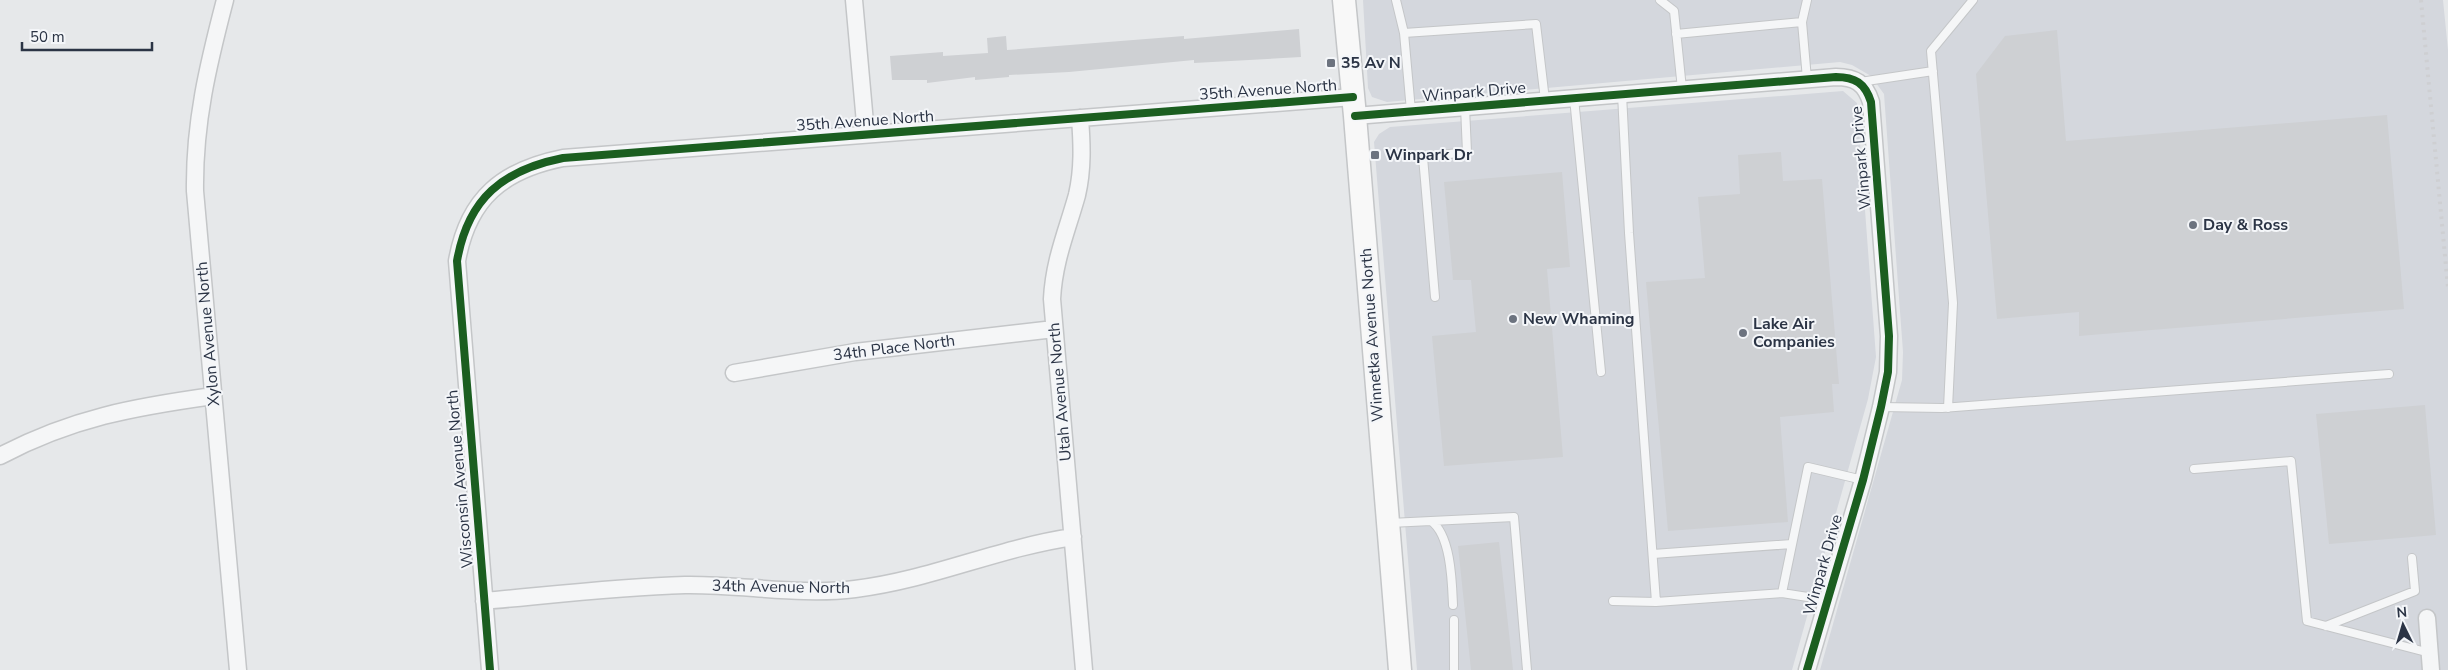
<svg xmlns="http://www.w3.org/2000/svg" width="2448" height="670" viewBox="0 0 2448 670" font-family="'Nunito Sans',sans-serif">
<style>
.built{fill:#d4d7dd}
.building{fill:#ced0d3}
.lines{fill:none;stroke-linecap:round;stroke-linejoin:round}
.lane-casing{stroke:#c4c6c8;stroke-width:10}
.street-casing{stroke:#c4c6c8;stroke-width:19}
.secondary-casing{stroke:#c4c6c8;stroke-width:25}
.lane{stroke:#f5f6f7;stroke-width:8}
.street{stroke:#f5f6f7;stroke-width:16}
.secondary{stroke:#f8f8f8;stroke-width:22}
.rail{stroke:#cecfd2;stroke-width:4;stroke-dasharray:2.5 5;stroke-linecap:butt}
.cycleway-casing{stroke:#f4f6f9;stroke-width:11}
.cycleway{stroke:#1b5e20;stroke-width:8}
.poi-dot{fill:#6c737f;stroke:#f4f6f9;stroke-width:2}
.labels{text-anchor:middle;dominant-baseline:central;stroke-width:4;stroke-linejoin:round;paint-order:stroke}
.poi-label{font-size:16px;font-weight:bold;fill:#2b3445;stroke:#f4f6f9;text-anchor:start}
.street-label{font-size:16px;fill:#2b3445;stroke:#f4f6f9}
</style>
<rect width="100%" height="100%" fill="#e6e8ea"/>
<path class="built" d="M 1363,0 L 2443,0 L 2448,50 L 2448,670 L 1820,670 L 1902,380 L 1903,352 L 1884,94 L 1871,76 L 1852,65 L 1840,62 L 1387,102 L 1372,97 L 1368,88 Z
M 1843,91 L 1857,103 L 1876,357 L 1868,399 L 1792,670 L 1417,670 L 1374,142 L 1379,134 L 1390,127 Z"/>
<path class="building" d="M 1299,29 L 1301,57 L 1194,63 L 1194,60 L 1069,72 L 1009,75 L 1009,77 L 975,80 L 975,77 L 927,83 L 927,80 L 892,80 L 890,56 L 943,52 L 943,56 L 988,53 L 987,38 L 1006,36 L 1007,50 L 1184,36 L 1184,39 Z
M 2057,30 L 2066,141 L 2387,115 L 2404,309 L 2079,336 L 2079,312 L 1997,319 L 1976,74 L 2005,36 Z
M 1781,152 L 1783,181 L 1822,179 L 1839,384 L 1832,384 L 1834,412 L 1780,417 L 1788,522 L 1668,531 L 1646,282 L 1705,278 L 1698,197 L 1740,194 L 1738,155 Z
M 1562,172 L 1570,267 L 1547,269 L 1563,457 L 1444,466 L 1432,336 L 1476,332 L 1471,280 L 1453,280 L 1444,182 Z
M 2425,405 L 2436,535 L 2329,544 L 2316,414 Z
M 1499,542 L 1513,670 L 1471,670 L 1458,546 Z"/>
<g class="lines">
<g class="lane-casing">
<path id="lane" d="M 1396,0 L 1404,33
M 1660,0 L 1674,11 L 1682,89
M 1676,34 L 1802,22
M 1807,79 L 1802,22 L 1807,0
M 1860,82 L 1933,71
M 1622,94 L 1629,233 L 1656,602
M 1574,98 L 1601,372
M 1411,111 L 1404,33 L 1536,24 L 1545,100
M 1435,297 L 1423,157 L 1467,152 L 1465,107
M 1881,407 L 1942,408 L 2389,374
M 1948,408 L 1953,303 L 1931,51 L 1973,0
M 2194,469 L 2291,461 L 2307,621 L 2430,653
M 1431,521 L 1514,517 L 1527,670
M 1390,523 L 1431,521 C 1451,535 1452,582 1453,605
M 1653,554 L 1792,544
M 1782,593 L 1808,467 L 1863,480
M 1613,601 L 1656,602 L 1782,593 L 1827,600
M 2326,626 L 2415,591 L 2412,558
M 1454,670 L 1454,620"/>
</g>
<g class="street-casing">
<path id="street" d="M 225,0 C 208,65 194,123 195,191 L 238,670
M 854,0 L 866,134
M 1355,116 L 1836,77 C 1855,77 1865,83 1871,102 L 1889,336 L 1888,372 L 1881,407 L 1863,480 L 1807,670
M 1080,118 C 1082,144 1083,169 1077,195 C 1067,231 1054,260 1052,299 L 1084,670
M 734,373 L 855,352 L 1054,329
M 0,456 C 72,418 134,407 213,396
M 484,601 C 551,595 618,587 685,585 C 741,584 799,596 855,589 C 930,580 998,548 1073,537
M 2427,618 L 2431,670
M 490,670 L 457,261 C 468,198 503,170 563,158 L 1353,97"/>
</g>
<g class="secondary-casing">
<path id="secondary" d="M 1344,0 L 1355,116 L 1400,670"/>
</g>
<use href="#lane" class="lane"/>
<use href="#street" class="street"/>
<use href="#secondary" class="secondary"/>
<path class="rail" d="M 2421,0 L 2448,288"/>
<g class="cycleway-casing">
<path id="cycleway" d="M 1355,116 L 1836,77 C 1855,77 1865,83 1871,102 L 1889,336 L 1888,372 L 1881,407 L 1863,480 L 1807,670
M 490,670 L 457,261 C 468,198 503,170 563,158 L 1353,97"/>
</g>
<use href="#cycleway" class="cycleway"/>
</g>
<g class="poi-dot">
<rect x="1326" y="58" width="10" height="10" rx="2.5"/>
<rect x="1370" y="150" width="10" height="10" rx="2.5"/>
<circle cx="2193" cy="225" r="5"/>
<circle cx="1513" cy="319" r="5"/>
<circle cx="1743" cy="333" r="5"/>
</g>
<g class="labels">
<g class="poi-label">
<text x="1341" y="63">35 Av N</text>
<text x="1385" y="155">Winpark Dr</text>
<text x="2203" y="225">Day &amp; Ross</text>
<text x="1523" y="319">New Whaming</text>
<text x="1753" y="324">Lake Air<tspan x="1753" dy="18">Companies</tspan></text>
</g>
<g class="street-label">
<text transform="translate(1268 90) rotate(-4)">35th Avenue North</text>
<text transform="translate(1474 92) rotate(-5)">Winpark Drive</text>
<text transform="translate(865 121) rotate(-4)">35th Avenue North</text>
<text transform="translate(1861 158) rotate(-95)">Winpark Drive</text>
<text transform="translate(208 334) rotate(-95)">Xylon Avenue North</text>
<text transform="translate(1372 335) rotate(-94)">Winnetka Avenue North</text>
<text transform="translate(894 348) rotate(-7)">34th Place North</text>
<text transform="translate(1060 392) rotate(-95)">Utah Avenue North</text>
<text transform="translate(460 479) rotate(-95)">Wisconsin Avenue North</text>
<text transform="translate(1823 565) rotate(-74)">Winpark Drive</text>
<text transform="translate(781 587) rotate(1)">34th Avenue North</text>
</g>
</g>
<g transform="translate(2403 625) rotate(355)" stroke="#f4f6f9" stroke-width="4" paint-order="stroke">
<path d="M0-4L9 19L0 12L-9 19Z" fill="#2b3445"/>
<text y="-8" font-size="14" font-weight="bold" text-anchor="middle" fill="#2b3445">N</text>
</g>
<path d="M22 42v8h130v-8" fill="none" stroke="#2b3445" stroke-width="2.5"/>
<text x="30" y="42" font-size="15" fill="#2b3445" stroke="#f4f6f9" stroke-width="4" paint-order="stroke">50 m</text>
</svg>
